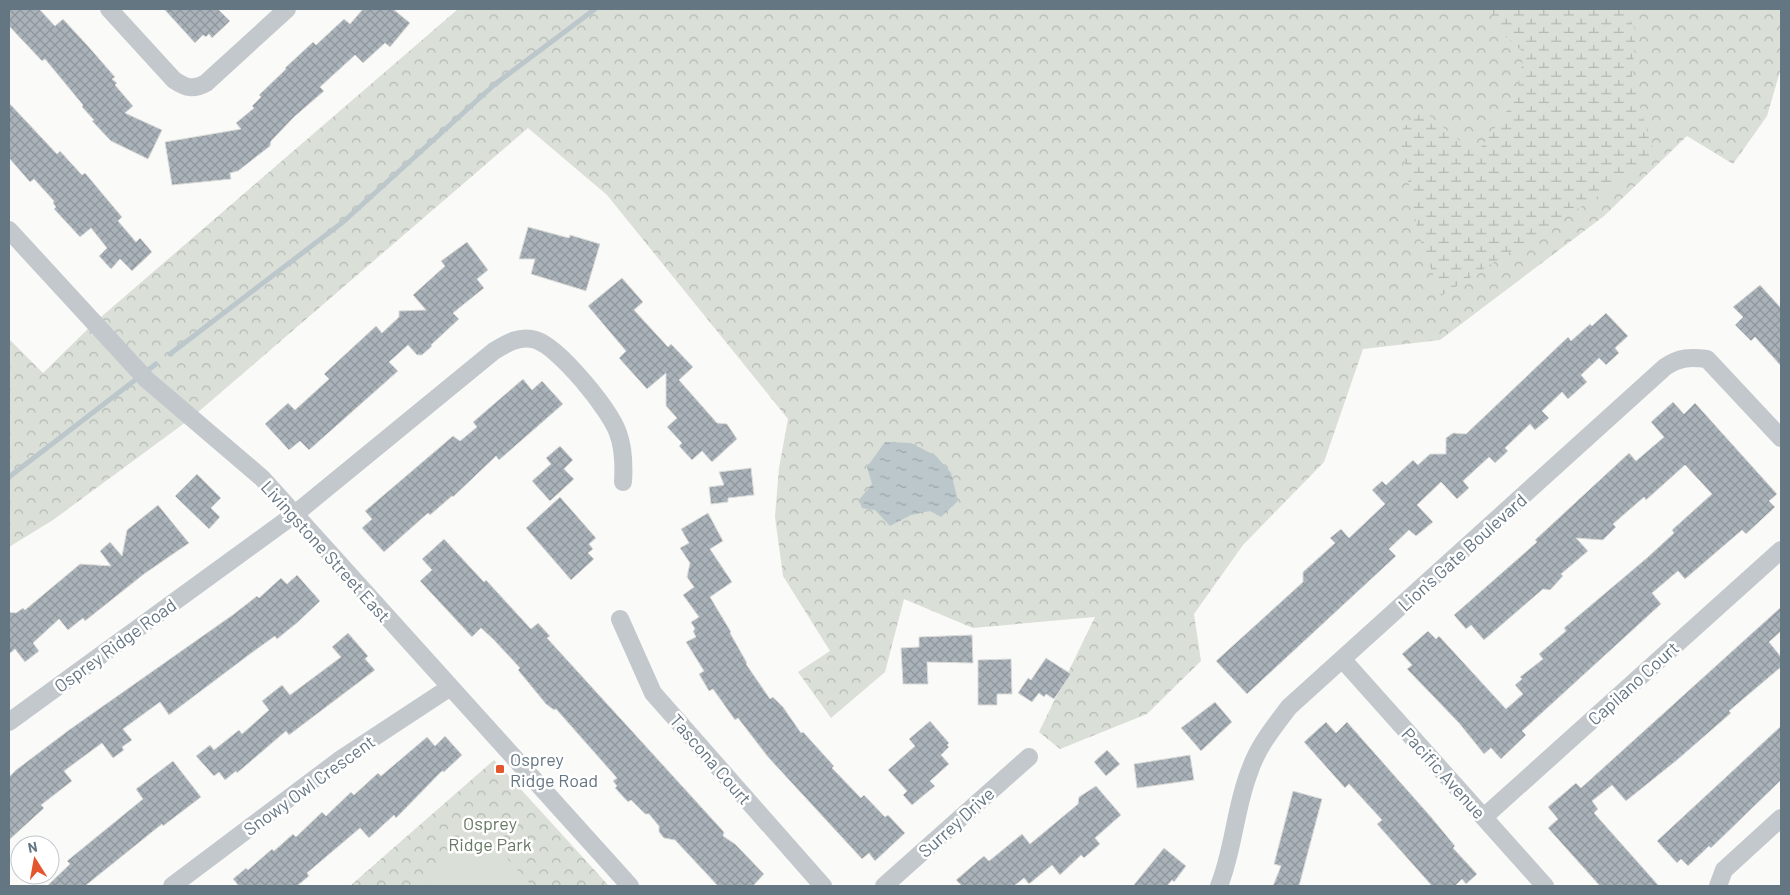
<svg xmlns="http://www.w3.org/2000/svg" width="1790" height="895" viewBox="0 0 1790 895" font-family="Barlow,sans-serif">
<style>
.forest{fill:url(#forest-crowns)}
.wetland{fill:url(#wetland-marsh)}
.garden{fill:#dadfd7}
.water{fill:url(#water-ripples)}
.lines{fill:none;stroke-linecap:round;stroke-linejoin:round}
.stream{stroke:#bbc7cb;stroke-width:5}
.building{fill:url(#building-cross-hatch);stroke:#dcdcda}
.minor{stroke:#c3c8cc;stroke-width:18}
.poi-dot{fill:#e4572e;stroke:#fff;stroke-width:2}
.labels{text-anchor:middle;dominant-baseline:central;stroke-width:5;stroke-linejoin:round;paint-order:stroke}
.street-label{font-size:18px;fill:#657683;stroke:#fff}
.poi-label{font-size:18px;fill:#657683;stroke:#fff;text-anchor:start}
.park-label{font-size:18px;fill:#687a64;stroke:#fff}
</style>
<defs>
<pattern id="forest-crowns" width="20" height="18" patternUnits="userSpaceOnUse" patternTransform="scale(1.25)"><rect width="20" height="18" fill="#dadfd7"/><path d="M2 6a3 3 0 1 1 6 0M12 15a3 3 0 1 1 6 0" fill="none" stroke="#b4b9b4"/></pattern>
<pattern id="wetland-marsh" width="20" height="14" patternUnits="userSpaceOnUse" patternTransform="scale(1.25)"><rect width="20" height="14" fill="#dadfd7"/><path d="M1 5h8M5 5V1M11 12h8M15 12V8" fill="none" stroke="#b4b9b4"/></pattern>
<pattern id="water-ripples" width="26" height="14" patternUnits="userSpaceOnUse" patternTransform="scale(1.25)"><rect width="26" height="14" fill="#bbc7cb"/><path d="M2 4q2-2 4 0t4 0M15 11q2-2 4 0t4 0" fill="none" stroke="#9ca6aa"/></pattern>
<pattern id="building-cross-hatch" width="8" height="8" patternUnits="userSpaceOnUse" patternTransform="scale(1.25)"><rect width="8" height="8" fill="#aab3b9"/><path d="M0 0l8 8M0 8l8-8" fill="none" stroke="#8e969c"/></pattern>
</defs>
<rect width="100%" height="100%" fill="#fafaf8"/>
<path class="forest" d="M 458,9 L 1781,9 L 1781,68 L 1767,116 L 1733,164 L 1687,136 L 1604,216 L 1440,340 L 1363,349 L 1324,462 L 1243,545 L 1194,614 L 1201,661 L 1147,714 L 1060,749 L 1039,732 L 1095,617 L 973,628 L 904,599 L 885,672 L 831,718 L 798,672 L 830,651 L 783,576 L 775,517 L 779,468 L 788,419 L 607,195 L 528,128 L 190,419 L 53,520 L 9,547 L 9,339 L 43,373 L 94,323 Z
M 494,760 L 609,886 L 350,886 Z"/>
<path class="wetland" d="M 1492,9 L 1624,9 L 1636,31 L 1632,81 L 1656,159 L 1441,296 L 1418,233 L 1399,133 L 1421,109 L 1476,154 L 1516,98 L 1524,53 L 1494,26 Z"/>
<path class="garden" d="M 483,832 L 532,886 L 422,886 Z"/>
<path class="water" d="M 885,442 L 911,443 L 936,456 L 951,473 L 958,501 L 941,517 L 930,511 L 911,515 L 890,526 L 875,510 L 862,508 L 859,500 L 872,484 L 867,467 Z"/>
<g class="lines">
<path class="stream" d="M 170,354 L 343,222 L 494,85 L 595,9
M 9,477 L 156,364"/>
</g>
<path class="building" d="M 9,9 L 39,9 L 55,26 L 63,19 L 87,45 L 115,77 L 112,79 L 117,83 L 115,85 L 133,106 L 125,113 L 162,130 L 148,159 L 111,141 L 92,121 L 94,120 L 82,107 L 83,105 L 45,59 L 42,61 L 9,26 Z
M 164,9 L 218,9 L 230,21 L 212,38 L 209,34 L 206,37 L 203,35 L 195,43 Z
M 363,9 L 393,9 L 410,23 L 390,47 L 385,43 L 363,63 L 355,55 L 320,87 L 324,91 L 294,117 L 271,141 L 270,146 L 238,171 L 230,173 L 231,179 L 172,185 L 165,142 L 241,129 L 236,123 L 254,108 L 252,106 L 261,97 L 259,95 L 286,69 L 285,68 L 313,42 L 316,45 L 344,19 L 350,24 Z
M 9,103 L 57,154 L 60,151 L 82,175 L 85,173 L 122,217 L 118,221 L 136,242 L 140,238 L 152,252 L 132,271 L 120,259 L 111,269 L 99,256 L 107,248 L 91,228 L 80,237 L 54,209 L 56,207 L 53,203 L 54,201 L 34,179 L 30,182 L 9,158 Z
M 528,227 L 569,238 L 570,235 L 600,244 L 586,291 L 531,274 L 535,259 L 519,259 Z
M 467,242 L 488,270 L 477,279 L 484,288 L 453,313 L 459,319 L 431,345 L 432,346 L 422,355 L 417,355 L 408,345 L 389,362 L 398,371 L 309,450 L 300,441 L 289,450 L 265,424 L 288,403 L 295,410 L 329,379 L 324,374 L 376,326 L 382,333 L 399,317 L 399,311 L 426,310 L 413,295 L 445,266 L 441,261 Z
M 622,278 L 643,302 L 634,310 L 668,347 L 671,344 L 693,367 L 679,380 L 717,423 L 727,424 L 737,439 L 712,462 L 702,451 L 692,460 L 679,446 L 682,443 L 667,427 L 677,418 L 666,406 L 666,373 L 647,389 L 619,358 L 626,351 L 588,306 Z
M 1760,285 L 1781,308 L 1781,366 L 1755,337 L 1751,341 L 1735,325 L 1743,317 L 1733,307 Z
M 1606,313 L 1628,336 L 1615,348 L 1619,353 L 1606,365 L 1599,358 L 1581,375 L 1587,382 L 1568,399 L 1562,392 L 1542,411 L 1549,418 L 1535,430 L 1530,424 L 1505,448 L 1508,451 L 1495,463 L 1489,457 L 1463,481 L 1469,488 L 1457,499 L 1441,482 L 1417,505 L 1433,522 L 1416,536 L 1409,530 L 1389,549 L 1396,556 L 1247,694 L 1216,661 L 1303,582 L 1303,572 L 1335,543 L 1330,538 L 1341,529 L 1349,538 L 1385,504 L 1372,490 L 1382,481 L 1386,485 L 1413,460 L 1418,465 L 1430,454 L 1446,454 L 1446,438 L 1453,433 L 1466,434 L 1568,337 L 1571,341 L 1590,324 L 1592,326 Z
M 523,379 L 532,390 L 542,381 L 563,404 L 499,460 L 496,456 L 453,497 L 452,496 L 430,515 L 428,513 L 384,552 L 362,528 L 372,519 L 365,511 L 453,436 L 460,441 L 477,427 L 473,422 Z
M 1673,402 L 1684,414 L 1695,403 L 1777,494 L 1769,501 L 1775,507 L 1746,534 L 1742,530 L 1685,579 L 1678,571 L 1652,593 L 1661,604 L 1522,731 L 1526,735 L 1501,759 L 1491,748 L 1484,754 L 1459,723 L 1407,669 L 1412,665 L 1402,654 L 1428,631 L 1436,639 L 1439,636 L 1506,709 L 1523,694 L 1515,685 L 1522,679 L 1520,677 L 1543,659 L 1539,654 L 1566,631 L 1564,628 L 1648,557 L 1674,533 L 1672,530 L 1712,494 L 1685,465 L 1646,500 L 1644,497 L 1613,524 L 1616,527 L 1603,540 L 1576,538 L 1588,551 L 1561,574 L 1563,576 L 1550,590 L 1543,589 L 1484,640 L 1471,625 L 1466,629 L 1454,615 L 1537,542 L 1535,540 L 1629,453 L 1636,461 L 1664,437 L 1651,422 Z
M 560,446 L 573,460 L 564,469 L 574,479 L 550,501 L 532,481 L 551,464 L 546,458 Z
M 751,468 L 754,495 L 728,498 L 728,502 L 711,504 L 709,487 L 724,485 L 719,472 Z
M 197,474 L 221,498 L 211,508 L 220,517 L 209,529 L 175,496 Z
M 560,497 L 596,538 L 589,544 L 593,549 L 588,553 L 594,559 L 571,580 L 526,528 Z
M 158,505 L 189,543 L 144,574 L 85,621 L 83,618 L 68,630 L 59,619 L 33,643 L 39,651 L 25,662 L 15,649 L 9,654 L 9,612 L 16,613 L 23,608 L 25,610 L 80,564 L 111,566 L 100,551 L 110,542 L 122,556 L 127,530 Z
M 708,513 L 723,541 L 710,549 L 732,582 L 710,597 L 731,632 L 730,633 L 747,663 L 746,664 L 770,699 L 773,697 L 783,707 L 801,733 L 803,732 L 834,766 L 832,768 L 861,798 L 864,795 L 885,817 L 888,815 L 905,833 L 875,861 L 869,853 L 862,859 L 768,757 L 738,718 L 735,720 L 713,689 L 709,691 L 699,674 L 704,671 L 686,642 L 696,637 L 693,631 L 695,629 L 691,622 L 699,617 L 683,595 L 694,587 L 687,577 L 690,563 L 680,548 L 689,543 L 681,529 Z
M 444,539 L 484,582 L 486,580 L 531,629 L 538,623 L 550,636 L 547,638 L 724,832 L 723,836 L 735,844 L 764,874 L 753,886 L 718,886 L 675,840 L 664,838 L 659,832 L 659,826 L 649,814 L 645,814 L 631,800 L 628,802 L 615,788 L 617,786 L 613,781 L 617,778 L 556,709 L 554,710 L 546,704 L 518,670 L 520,668 L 493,639 L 481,628 L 472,637 L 420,581 L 432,570 L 422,559 Z
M 297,575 L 320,601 L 298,622 L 277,639 L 275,636 L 250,654 L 169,715 L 160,702 L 123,729 L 132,740 L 122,747 L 124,750 L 113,758 L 102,743 L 64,771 L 72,781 L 41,805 L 44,808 L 9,840 L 9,777 L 16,770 L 69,730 L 234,614 L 257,596 L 259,598 L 281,578 L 287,584 Z
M 1781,607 L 1781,631 L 1769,642 L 1781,657 L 1781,667 L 1729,711 L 1731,713 L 1677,760 L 1626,801 L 1612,785 L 1592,801 L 1598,809 L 1594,813 L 1659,886 L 1600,886 L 1548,828 L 1558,819 L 1548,807 L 1576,783 L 1581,788 Z
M 348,633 L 368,656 L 365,659 L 375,670 L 289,735 L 286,731 L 237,773 L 236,771 L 225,780 L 219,772 L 214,776 L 196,756 L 210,745 L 214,750 L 239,730 L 242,734 L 269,710 L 262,701 L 282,685 L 290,695 L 341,657 L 332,647 Z
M 972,635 L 973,663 L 927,662 L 928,684 L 903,684 L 901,648 L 919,647 L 919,637 Z
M 1046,658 L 1071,674 L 1054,699 L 1046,694 L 1044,697 L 1039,693 L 1032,702 L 1018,693 L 1028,678 L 1031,680 Z
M 1011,659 L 1012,694 L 997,694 L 997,705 L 978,705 L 978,660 Z
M 1215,702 L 1232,722 L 1201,751 L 1181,728 Z
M 930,721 L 949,743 L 947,745 L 949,747 L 941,755 L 949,764 L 930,781 L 935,786 L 912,805 L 903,795 L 907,791 L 888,770 L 915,746 L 909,739 Z
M 1326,722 L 1336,733 L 1347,722 L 1431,817 L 1455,846 L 1453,848 L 1477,874 L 1466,884 L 1462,879 L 1455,886 L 1432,886 L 1377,824 L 1382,820 L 1349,784 L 1345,788 L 1304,742 Z
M 1781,726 L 1781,780 L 1711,848 L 1709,846 L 1688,866 L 1681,859 L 1677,863 L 1657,841 Z
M 445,736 L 462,755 L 444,772 L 442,771 L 396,818 L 394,815 L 369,838 L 360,828 L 307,873 L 309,876 L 297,886 L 239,886 L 233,879 L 246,868 L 248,870 L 272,849 L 274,851 L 293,834 L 296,837 L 322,812 L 326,816 L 351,792 L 354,795 L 378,773 L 381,776 L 427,737 L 435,746 Z
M 1107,750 L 1120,764 L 1106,776 L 1094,762 Z
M 1190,755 L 1194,780 L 1137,788 L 1134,764 Z
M 173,761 L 201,797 L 163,826 L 162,824 L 85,886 L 47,886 L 70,864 L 67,861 L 143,799 L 136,789 Z
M 1096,786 L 1121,815 L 1095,838 L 1100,844 L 1084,858 L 1081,855 L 1060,875 L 1052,865 L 1029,884 L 1024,878 L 1014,886 L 962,886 L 956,880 L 984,856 L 989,861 L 1022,834 L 1030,844 L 1078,804 L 1079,797 Z
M 1293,791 L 1322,799 L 1299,886 L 1273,886 L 1281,866 L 1274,864 Z
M 1164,848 L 1186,866 L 1174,882 L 1172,880 L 1167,886 L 1133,886 Z"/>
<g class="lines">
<path class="minor" d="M 109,9 L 174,80 C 186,88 193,90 206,83 L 287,9
M 9,230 L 146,379 L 262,478 L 630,886
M 620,619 L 653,693 L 823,886
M 1343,660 L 1545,886
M 9,722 L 295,514 L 494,351 C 507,343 520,335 536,340 C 560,348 610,410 618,433 C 624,449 624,466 623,482
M 1484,817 L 1781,550
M 172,886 L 341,759 L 449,688
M 884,886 L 1029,757
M 1219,886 C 1234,849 1235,807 1250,770 C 1258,746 1274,727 1289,707 L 1665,367 C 1680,357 1690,357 1707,359 L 1781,438
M 1718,886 L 1724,870 L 1781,818"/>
</g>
<rect class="poi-dot" x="495" y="764" width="10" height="10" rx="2.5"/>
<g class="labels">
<g class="street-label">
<text transform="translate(326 551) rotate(48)">Livingstone Street East</text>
<text transform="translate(1462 552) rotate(-42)">Lion's Gate Boulevard</text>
<text transform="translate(115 645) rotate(-36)">Osprey Ridge Road</text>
<text transform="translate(1633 683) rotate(-42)">Capilano Court</text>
<text transform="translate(711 759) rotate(49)">Tascona Court</text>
<text transform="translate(1444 773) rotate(48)">Pacific Avenue</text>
<text transform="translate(309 785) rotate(-36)">Snowy Owl Crescent</text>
<text transform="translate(956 822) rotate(-42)">Surrey Drive</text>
</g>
<g class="poi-label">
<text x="510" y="759">Osprey<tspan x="510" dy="21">Ridge Road</tspan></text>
</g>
<g class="park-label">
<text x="490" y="823">Osprey<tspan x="490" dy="21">Ridge Park</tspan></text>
</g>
</g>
<rect width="1790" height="895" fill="none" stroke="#657683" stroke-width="20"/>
<g transform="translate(35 860) rotate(349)"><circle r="24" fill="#ffffff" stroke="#c1c8cd"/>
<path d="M0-4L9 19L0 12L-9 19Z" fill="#e4572e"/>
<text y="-8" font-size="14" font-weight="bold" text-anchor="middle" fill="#657683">N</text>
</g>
</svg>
